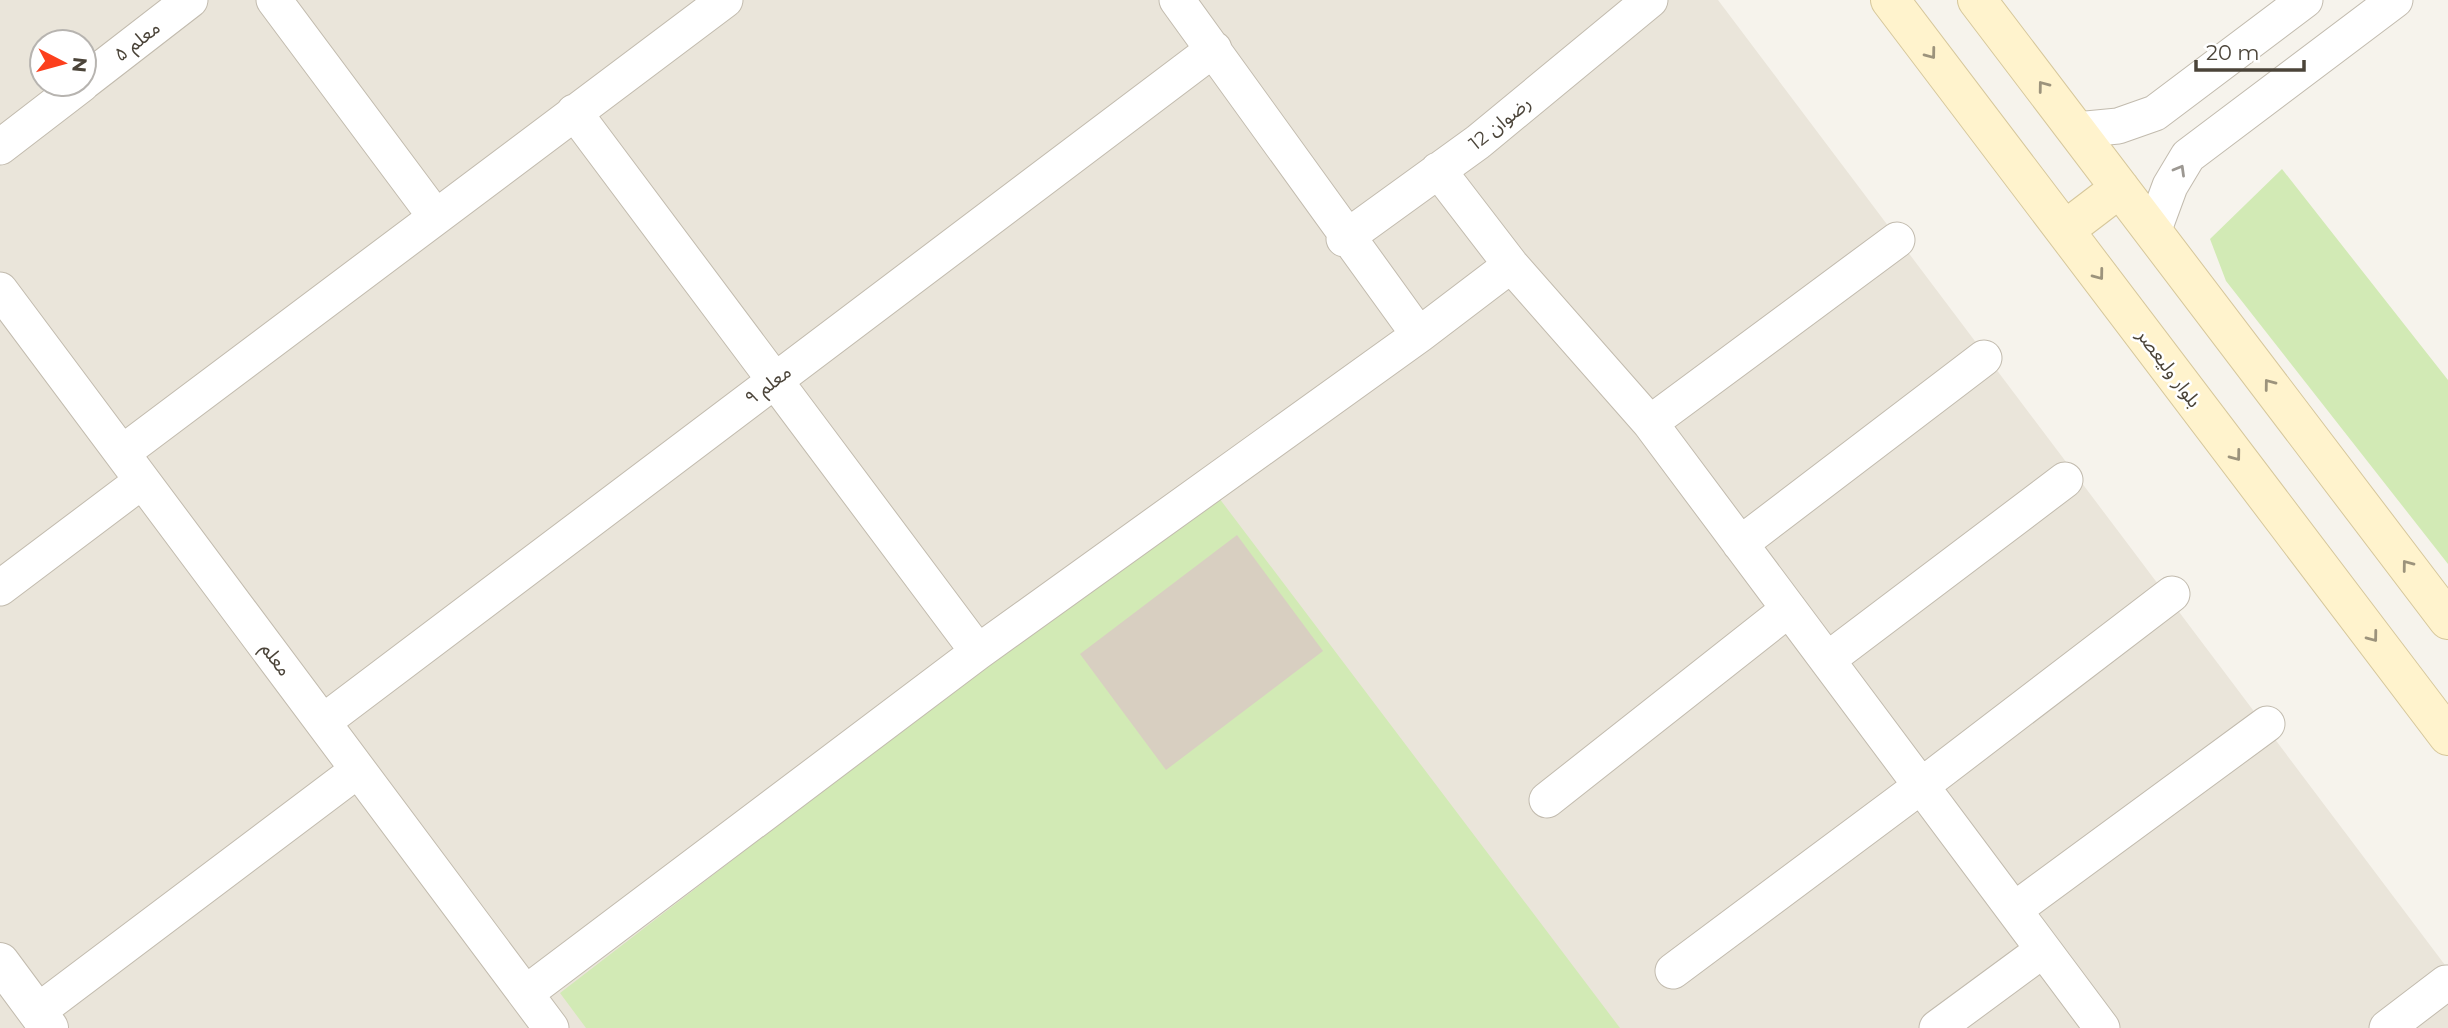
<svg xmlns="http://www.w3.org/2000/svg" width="2448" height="1028" viewBox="0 0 2448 1028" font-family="Montserrat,'Noto Sans Arabic',sans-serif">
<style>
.residential{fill:#eae5da;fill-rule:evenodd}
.green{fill:#d2eab5}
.building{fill:#d8cfc1}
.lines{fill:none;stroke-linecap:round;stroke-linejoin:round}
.minor-casing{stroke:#c2bbae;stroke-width:37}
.tertiary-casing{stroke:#c2bbae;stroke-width:40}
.secondary-casing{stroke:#d6c79b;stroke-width:40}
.minor{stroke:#fff;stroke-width:35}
.tertiary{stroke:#fff;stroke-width:38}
.secondary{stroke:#fff3cd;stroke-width:38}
.oneway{stroke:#9c937c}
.oneway2{stroke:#9c9892}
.labels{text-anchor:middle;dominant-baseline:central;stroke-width:5;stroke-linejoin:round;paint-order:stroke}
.street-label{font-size:19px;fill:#4b4439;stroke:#fff}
</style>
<rect width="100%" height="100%" fill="#f6f3ec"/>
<path class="residential" d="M 0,0 L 1718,0 L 2448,969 L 2448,1028 L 0,1028 ZM 42,42 L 84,42 L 84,84 L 42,84 Z"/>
<path class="green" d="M 2282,169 L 2448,380 L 2448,564 L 2226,281 L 2210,239 Z
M 1213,490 L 1620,1028 L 586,1028 L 560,993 Z"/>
<path class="building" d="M 1237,535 L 1323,651 L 1166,770 L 1080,654 Z"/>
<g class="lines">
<g class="minor-casing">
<path id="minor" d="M 274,0 L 435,216
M 1177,0 L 1419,335
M 84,82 L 190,0
M 574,112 L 978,652
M 2076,130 L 2118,126 L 2155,113 L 2305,0
M 0,147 L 82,84
M 1438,170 L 1511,265 L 1650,423 L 2102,1028
M 2153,232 L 2170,186 L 2188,156 L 2395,0
M 1344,239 L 1478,142 L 1650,0
M 0,290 L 551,1028
M 1650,423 L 1897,240
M 122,453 L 725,0
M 1740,544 L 1984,358
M 0,588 L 142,481
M 1827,660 L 2065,480
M 323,722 L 1214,49
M 1547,800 L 1789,609
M 2014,910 L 2267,724
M 1673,971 L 1921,786 L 2172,594
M 526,993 L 978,652 L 1419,335 L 1511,265
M 37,1012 L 358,770
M 1937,1028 L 2043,950
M 2387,1028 L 2446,983"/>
</g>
<g class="tertiary-casing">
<path id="tertiary" d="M 0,962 L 49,1028"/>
</g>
<g class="secondary-casing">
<path id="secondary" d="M 1890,0 L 2448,736
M 1977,0 L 2448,620
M 2065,230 L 2120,188"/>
</g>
<use href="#minor" class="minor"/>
<use href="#tertiary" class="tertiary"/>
<use href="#secondary" class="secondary"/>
</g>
<defs><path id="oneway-chevron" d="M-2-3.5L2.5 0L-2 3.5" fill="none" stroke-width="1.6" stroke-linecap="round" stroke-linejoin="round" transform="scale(1.75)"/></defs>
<g class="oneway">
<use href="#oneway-chevron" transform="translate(1931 54) rotate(53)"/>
<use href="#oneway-chevron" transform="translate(2043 86) rotate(-127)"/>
<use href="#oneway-chevron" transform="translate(2099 275) rotate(53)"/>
<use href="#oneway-chevron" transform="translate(2269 384) rotate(-127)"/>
<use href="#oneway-chevron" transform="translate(2236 456) rotate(53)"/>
<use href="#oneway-chevron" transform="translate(2407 565) rotate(-127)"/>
<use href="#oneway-chevron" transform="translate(2373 637) rotate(53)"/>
</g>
<use class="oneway2" href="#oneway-chevron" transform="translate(2180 170) rotate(-60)"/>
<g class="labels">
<g class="street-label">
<text transform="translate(137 41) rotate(-38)">معلم ۵</text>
<text transform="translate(1500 123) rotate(-39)">رضوان 12</text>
<text transform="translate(2169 368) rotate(53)">بلوار ولیعصر</text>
<text transform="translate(768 385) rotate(-37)">معلم ۹</text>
<text transform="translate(276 659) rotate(53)">معلم</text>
</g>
</g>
<g transform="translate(63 63) rotate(96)"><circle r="33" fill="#ffffff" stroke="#b7b4b0" stroke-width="2"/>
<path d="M0-5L12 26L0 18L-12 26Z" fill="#fc3f1d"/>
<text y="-10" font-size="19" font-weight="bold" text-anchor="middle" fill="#4b4439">N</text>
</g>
<path d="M2196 60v10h108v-10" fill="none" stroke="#4b4439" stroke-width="3.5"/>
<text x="2206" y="60" font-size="21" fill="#4b4439" stroke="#ffffff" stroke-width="5" paint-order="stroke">20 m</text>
</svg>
